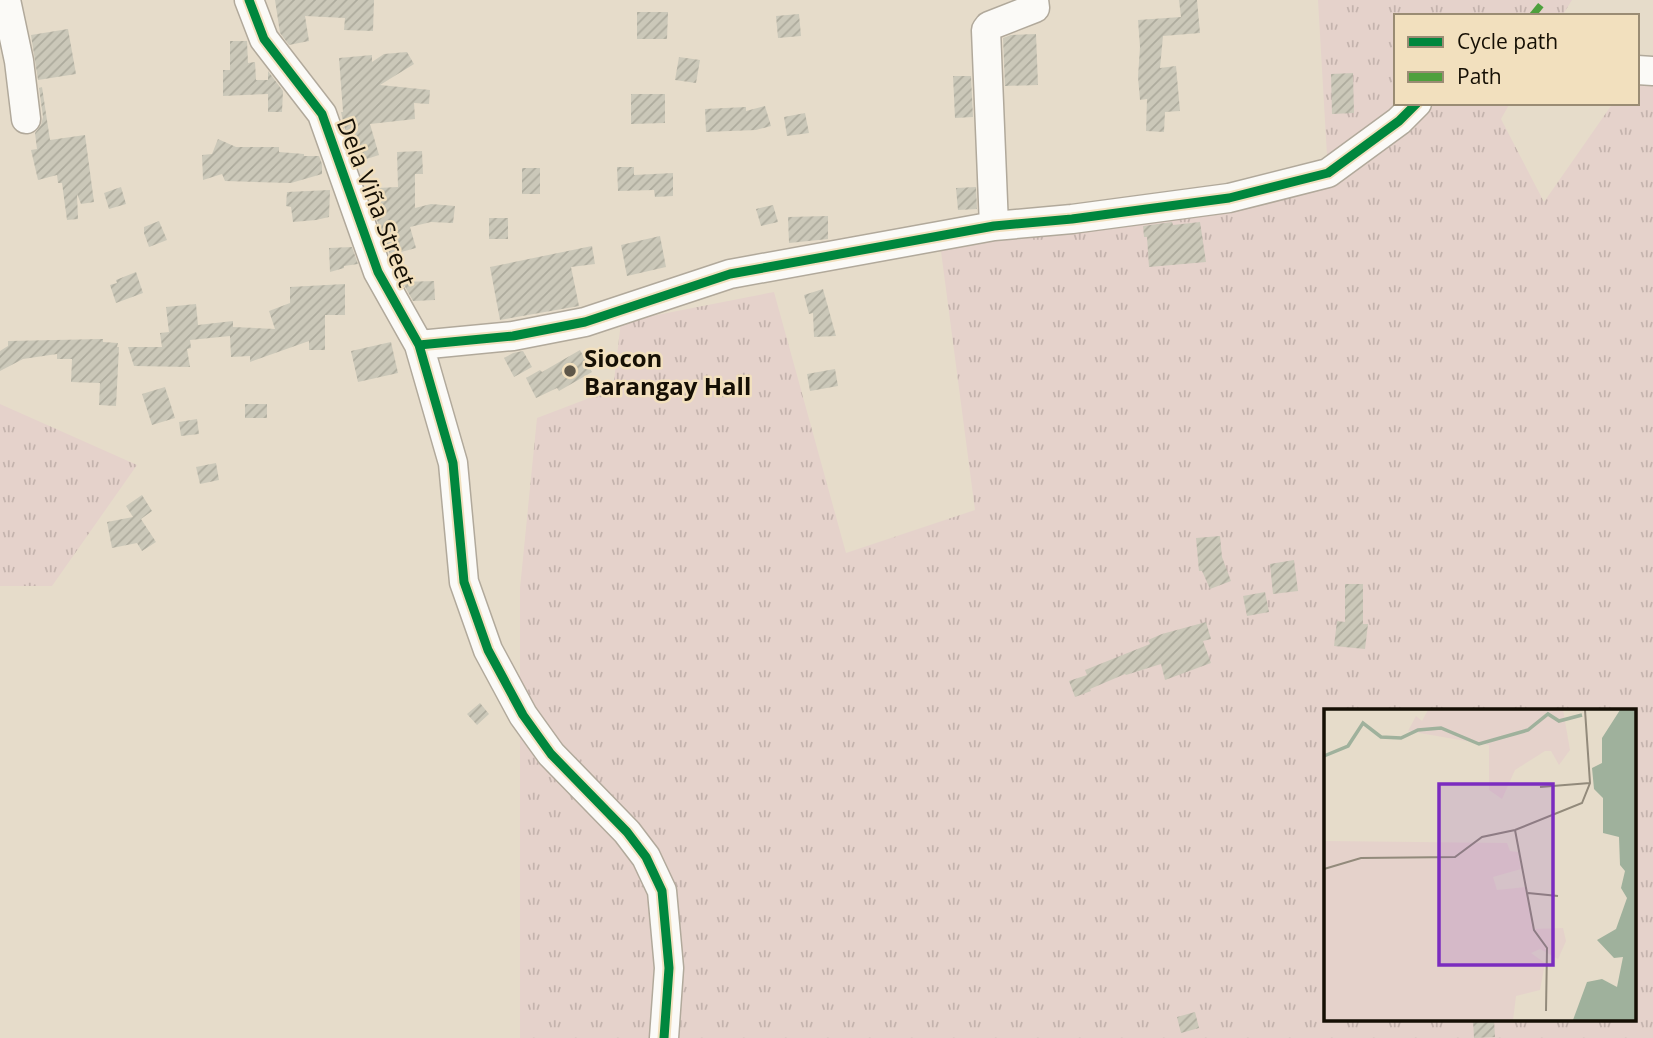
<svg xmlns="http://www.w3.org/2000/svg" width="1653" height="1038" viewBox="0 0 1653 1038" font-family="'Open Sans',sans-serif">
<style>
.grass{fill:url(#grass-tufts);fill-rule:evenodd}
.building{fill:url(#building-hatch)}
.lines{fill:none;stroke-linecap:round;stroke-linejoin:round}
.minor-casing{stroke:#b1a99b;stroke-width:31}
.minor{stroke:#fbfaf7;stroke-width:28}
.quiet{stroke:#4ea03d;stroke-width:7;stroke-dasharray:14 7;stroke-linecap:butt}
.cycleway-casing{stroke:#f2e0be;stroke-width:13}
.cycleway{stroke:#00873e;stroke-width:9}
.poi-dot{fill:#5e5749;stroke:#f2e0be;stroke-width:2.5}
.labels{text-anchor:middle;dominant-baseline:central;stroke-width:5;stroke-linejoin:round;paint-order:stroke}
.street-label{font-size:24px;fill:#150f04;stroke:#f2e0be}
.poi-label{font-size:24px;font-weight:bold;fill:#150f04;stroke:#f2e0be;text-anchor:start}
.inset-river{fill:none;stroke:#9fb19c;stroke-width:3.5}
.inset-road{fill:none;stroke:#928a7b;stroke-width:2}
.view{fill:#7b2cbf;fill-opacity:0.15;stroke:#7b2cbf;stroke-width:3.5}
.inset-edge{fill:none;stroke:#150f04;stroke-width:3.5}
</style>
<defs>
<pattern id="grass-tufts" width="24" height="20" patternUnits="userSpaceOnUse" patternTransform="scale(1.75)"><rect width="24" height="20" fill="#e5d2cb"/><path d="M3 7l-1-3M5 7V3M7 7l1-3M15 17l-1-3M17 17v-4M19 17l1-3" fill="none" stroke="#c4b3ad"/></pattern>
<pattern id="building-hatch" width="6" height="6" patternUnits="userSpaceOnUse" patternTransform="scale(1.75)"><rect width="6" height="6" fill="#cbc8b9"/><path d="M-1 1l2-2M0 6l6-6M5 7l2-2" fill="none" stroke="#adab9d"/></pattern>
</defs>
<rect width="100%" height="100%" fill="#e6dcca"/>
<path class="grass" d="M 1318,0 L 1572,0 L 1562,16 L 1396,16 L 1396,103 L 1510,103 L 1501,119 L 1544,202 L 1613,103 L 1637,103 L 1637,75 L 1653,78 L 1653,1038 L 520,1038 L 520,588 L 537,418 L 613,389 L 621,322 L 774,292 L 846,553 L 975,510 L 939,236 L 1328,173 ZM 1326,711 L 1634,711 L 1634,1019 L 1326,1019 Z
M 0,404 L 137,465 L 52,586 L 0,586 Z"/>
<path class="building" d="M 275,0 L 374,0 L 373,31 L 344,30 L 345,18 L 305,16 L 309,41 L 289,45 L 280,33 Z
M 1179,0 L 1197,0 L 1200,33 L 1163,36 L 1160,68 L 1176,66 L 1180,111 L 1165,112 L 1164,132 L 1146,131 L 1147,99 L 1140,100 L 1138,77 L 1140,47 L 1138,20 L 1181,17 Z
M 637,12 L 668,12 L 667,39 L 637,39 Z
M 799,14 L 801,36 L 778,38 L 776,16 Z
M 68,29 L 76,74 L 38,80 L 31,35 Z
M 1036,34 L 1038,85 L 1005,86 L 1003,38 L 1011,35 Z
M 230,41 L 247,41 L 248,63 L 255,62 L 256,80 L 268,80 L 268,71 L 283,91 L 282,112 L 268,112 L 268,94 L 223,96 L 223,70 L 230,70 Z
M 407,52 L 414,64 L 380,85 L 430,90 L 429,104 L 414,103 L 415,119 L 370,124 L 379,155 L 357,162 L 344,126 L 341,112 L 343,112 L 339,58 L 372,55 L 372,62 L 384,54 Z
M 679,57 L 700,60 L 696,83 L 675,80 Z
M 1353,73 L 1354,113 L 1332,114 L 1331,74 Z
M 953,76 L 971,76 L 973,117 L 955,118 Z
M 42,87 L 50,140 L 85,135 L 94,202 L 81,204 L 77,194 L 78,219 L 67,220 L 62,183 L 58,183 L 57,175 L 38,180 L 31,150 L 37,149 L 35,133 L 41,125 L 43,117 L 39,88 Z
M 631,94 L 665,94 L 665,123 L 631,124 Z
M 765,106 L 771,126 L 756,130 L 706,132 L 705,109 L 746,107 L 746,111 Z
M 805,113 L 809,133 L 787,136 L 784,117 Z
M 218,139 L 236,147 L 279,147 L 279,152 L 304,154 L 304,156 L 319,156 L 322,164 L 322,174 L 291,183 L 225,181 L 222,174 L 203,180 L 202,155 L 212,154 Z
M 422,151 L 423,174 L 415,174 L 415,208 L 431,204 L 455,206 L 453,223 L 431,222 L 410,227 L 416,248 L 390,255 L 374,212 L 379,211 L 378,188 L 398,187 L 397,152 Z
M 617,167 L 634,167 L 634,175 L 673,173 L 673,196 L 655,197 L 654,190 L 618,191 Z
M 522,168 L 540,168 L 540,194 L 522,194 Z
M 121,187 L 126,204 L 109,209 L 104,193 Z
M 976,187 L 977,209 L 958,210 L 956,188 Z
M 330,190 L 329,217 L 316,220 L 293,222 L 291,207 L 286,206 L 287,192 Z
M 773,205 L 778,222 L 761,226 L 756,209 Z
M 828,216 L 828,239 L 789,243 L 788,217 Z
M 489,218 L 508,218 L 508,239 L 489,239 Z
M 159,221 L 167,240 L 149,247 L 144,233 L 144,227 Z
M 1172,222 L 1173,225 L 1200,222 L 1206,262 L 1149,267 L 1147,237 L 1144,237 L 1143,226 Z
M 660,236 L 666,267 L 627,276 L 621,245 Z
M 592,246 L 595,264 L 571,267 L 579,306 L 500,320 L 490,267 Z
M 352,247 L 358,264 L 344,266 L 344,268 L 330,272 L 329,248 Z
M 136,272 L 143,293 L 116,303 L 110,285 L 117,283 L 116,280 Z
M 434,281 L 435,300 L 413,301 L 403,283 L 403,282 Z
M 345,284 L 345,315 L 325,315 L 325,350 L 309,350 L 309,341 L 250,362 L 250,356 L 231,357 L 230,336 L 190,340 L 191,348 L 187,349 L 190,367 L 134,366 L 128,347 L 162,347 L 160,333 L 169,332 L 166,307 L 196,304 L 198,325 L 233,321 L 233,327 L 275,329 L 269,311 L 290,303 L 290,287 Z
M 823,289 L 836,336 L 814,337 L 813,313 L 809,314 L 804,295 Z
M 103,339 L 103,342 L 118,343 L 117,347 L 119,347 L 116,406 L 99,405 L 100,383 L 71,382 L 72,359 L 57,359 L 57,354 L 23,359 L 0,371 L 0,351 L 8,346 L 8,341 Z
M 391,342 L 398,373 L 358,382 L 351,351 Z
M 580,350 L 592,372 L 559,391 L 557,388 L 536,398 L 526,378 L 540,370 L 542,372 Z
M 523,351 L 532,367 L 514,377 L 504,358 L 513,353 Z
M 835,369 L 838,386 L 810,391 L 807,374 Z
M 165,387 L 175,418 L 152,425 L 142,394 Z
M 245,404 L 267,404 L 267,418 L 245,418 Z
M 197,419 L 199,434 L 181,436 L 179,422 Z
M 216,463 L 219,480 L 200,484 L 196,467 Z
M 142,495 L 152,511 L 141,519 L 156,542 L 142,551 L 137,543 L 112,548 L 107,522 L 133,517 L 126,506 Z
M 1220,536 L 1222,557 L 1231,581 L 1210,589 L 1202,571 L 1199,571 L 1196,538 Z
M 1294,560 L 1298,591 L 1273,594 L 1270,564 Z
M 1345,584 L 1363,584 L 1363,624 L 1368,624 L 1365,649 L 1334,646 L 1337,621 L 1345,622 Z
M 1265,592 L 1269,612 L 1247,616 L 1243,596 Z
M 1206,622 L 1211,639 L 1203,641 L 1211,663 L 1165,680 L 1161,664 L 1126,675 L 1125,674 L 1090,689 L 1091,691 L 1075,697 L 1069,681 L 1087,675 L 1085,670 L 1150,644 L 1148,640 L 1162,634 Z
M 480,703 L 489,714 L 477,725 L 467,714 Z
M 1195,1012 L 1199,1028 L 1181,1033 L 1177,1017 Z
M 1473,1019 L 1494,1019 L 1495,1037 L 1474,1038 Z"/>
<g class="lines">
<g class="minor-casing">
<path id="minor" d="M 6,0 L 19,61 L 26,119
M 249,0 L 264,39 L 322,114 L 378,272 L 419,345 L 453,463 L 464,582 L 488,650 L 523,715 L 551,754 L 627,832 L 646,857 L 662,891 L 669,968 L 664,1038
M 1637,70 L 1653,71
M 994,226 L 986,30 L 989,26 L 1035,8 L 1034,0
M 419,345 L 513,336 L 585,322 L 730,274 L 994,226 L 1072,219 L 1229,198 L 1328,173 L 1399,121 L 1417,103"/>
</g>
<use href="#minor" class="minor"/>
<path class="quiet" d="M 1532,16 L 1545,0"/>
<g class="cycleway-casing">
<path id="cycleway" d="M 249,0 L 264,39 L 322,114 L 378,272 L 419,345 L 453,463 L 464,582 L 488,650 L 523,715 L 551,754 L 627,832 L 646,857 L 662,891 L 669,968 L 664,1038
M 419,345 L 513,336 L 585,322 L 730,274 L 994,226 L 1072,219 L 1229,198 L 1328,173 L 1399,121 L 1417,103"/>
</g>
<use href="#cycleway" class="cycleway"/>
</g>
<circle class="poi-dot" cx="570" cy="371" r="7"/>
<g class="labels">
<g class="street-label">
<text transform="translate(377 202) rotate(69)">Dela Viña Street</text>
</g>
<g class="poi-label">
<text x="584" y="357">Siocon<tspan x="584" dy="28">Barangay Hall</tspan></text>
</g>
</g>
<g transform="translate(1324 709)">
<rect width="312" height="312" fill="#e6dcca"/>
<path d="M 104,1 L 239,1 L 246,41 L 235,56 L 227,42 L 221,42 L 191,61 L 178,90 L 165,81 L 165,36 L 84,22 L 92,7 L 98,12 ZM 0,132 L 183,134 L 186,142 L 194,143 L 197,160 L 169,168 L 173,181 L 203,178 L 210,220 L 239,219 L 242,232 L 234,250 L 216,240 L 207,244 L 221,254 L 216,281 L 192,287 L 189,311 L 0,311 Z" fill="#e5d2cb"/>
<path d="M 296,1 L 311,1 L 311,311 L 249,311 L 263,273 L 278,270 L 293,278 L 299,248 L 290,249 L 273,231 L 292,220 L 303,189 L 297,179 L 301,162 L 296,156 L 295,128 L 279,124 L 279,89 L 270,80 L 268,59 L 278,54 L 278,29 Z" fill="#9fb19c"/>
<path class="inset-river" d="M 0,47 L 24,37 L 39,14 L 57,28 L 77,29 L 94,21 L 117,19 L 155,35 L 204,21 L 224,5 L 235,12 L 258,6"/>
<path class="inset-road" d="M 216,78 L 266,74M 191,121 L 210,221 L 223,239 L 222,302M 0,160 L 37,149 L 131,148 L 158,128 L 191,121 L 258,94 L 266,74 L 261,1M 204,184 L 234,187"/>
<path class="view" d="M 115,75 L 229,75 L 229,256 L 115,256 Z"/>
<rect width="312" height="312" class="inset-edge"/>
</g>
<rect x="1394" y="14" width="245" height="91" fill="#f2e0be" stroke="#9a8c74" stroke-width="2"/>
<rect x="1408" y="37" width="35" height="10" fill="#00873e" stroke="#9a8c74" stroke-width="2"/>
<text x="1457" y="49" font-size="21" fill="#150f04">Cycle path</text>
<rect x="1408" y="72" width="35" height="10" fill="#4ea03d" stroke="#9a8c74" stroke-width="2"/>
<text x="1457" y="84" font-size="21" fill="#150f04">Path</text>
</svg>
